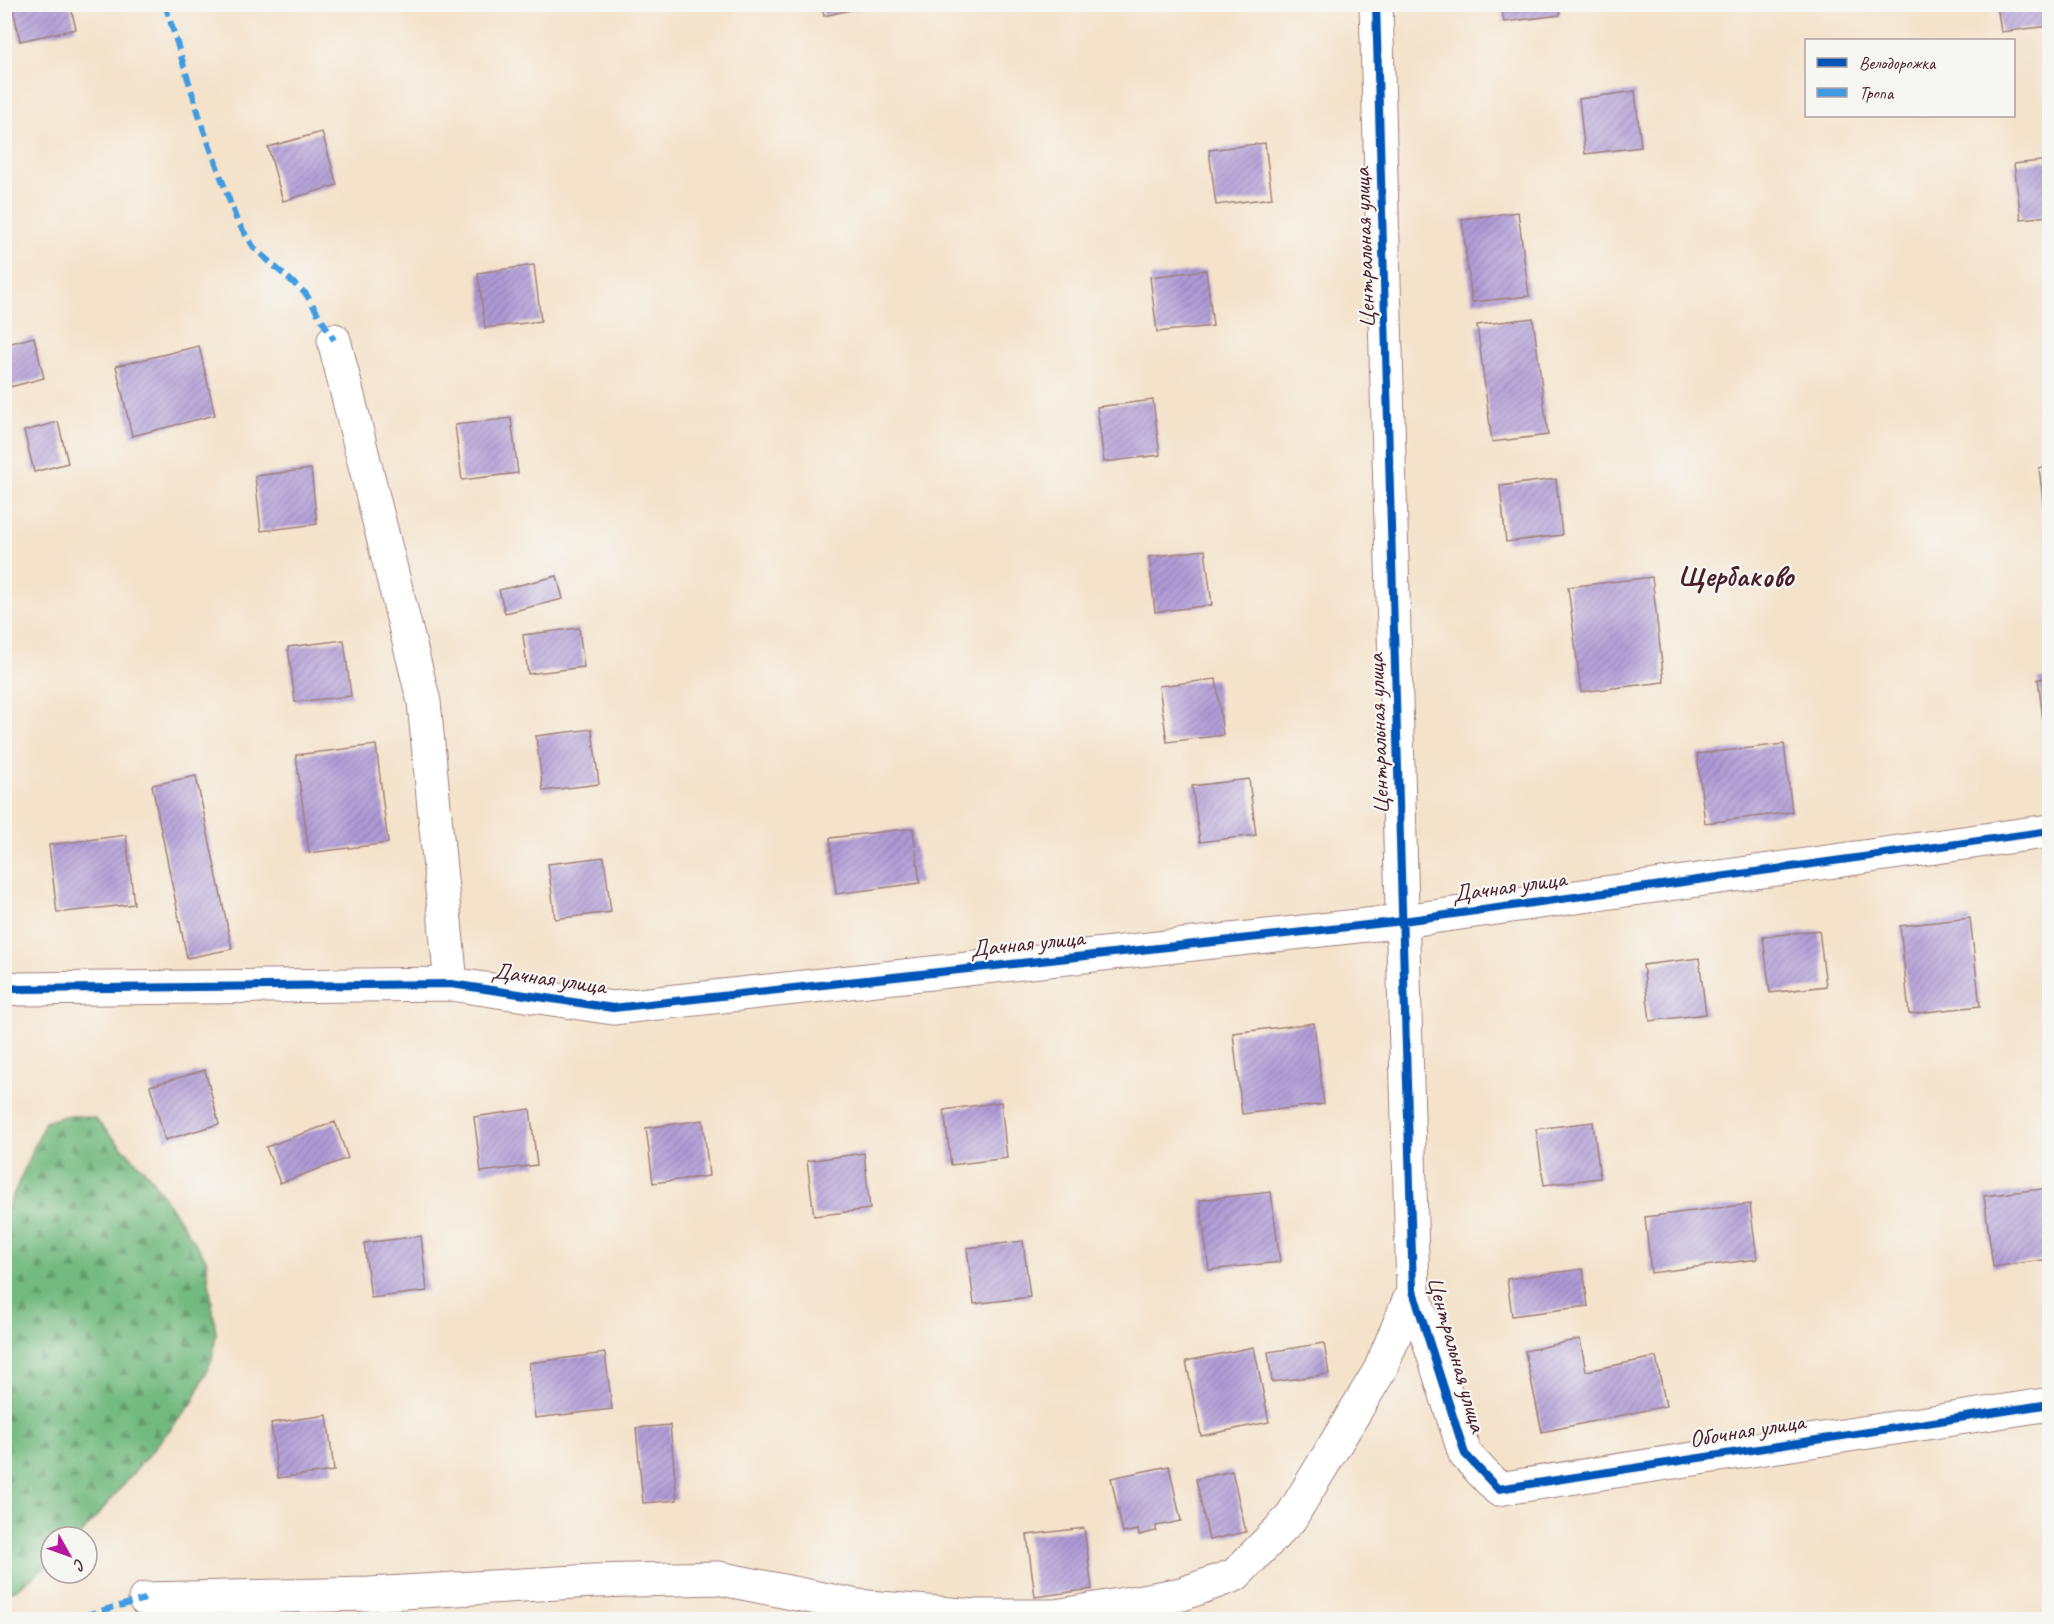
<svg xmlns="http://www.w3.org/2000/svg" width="2054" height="1624" viewBox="0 0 2054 1624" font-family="Caveat,sans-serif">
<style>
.forest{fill:url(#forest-firs);stroke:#5e6c56;stroke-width:1.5}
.building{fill:url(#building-hatch)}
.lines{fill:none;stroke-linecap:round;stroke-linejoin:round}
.minor-casing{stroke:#9f807a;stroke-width:35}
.minor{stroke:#fff;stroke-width:33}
.quiet{stroke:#409be1;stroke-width:6;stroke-dasharray:12 6;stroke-linecap:butt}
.cycleway-casing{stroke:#f6f6f2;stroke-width:11}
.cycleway{stroke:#0057b8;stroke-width:8}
.labels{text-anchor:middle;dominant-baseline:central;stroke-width:4.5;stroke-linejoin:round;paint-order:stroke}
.street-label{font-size:24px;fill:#4a1f2b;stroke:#f6f6f2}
.district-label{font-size:30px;font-weight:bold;fill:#4a1f2b;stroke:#f6f6f2}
</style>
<defs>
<pattern id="forest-firs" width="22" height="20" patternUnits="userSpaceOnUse" patternTransform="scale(1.5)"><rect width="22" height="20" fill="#73ba80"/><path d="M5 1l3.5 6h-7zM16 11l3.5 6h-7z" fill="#609769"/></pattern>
<pattern id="building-hatch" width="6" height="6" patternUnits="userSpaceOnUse" patternTransform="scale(1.5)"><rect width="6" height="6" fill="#af9ad6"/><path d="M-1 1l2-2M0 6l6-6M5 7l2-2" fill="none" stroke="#907dae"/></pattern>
</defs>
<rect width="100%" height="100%" fill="#f6f6f2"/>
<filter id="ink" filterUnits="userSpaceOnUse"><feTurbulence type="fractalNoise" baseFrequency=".0167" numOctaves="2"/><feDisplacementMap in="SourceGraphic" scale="12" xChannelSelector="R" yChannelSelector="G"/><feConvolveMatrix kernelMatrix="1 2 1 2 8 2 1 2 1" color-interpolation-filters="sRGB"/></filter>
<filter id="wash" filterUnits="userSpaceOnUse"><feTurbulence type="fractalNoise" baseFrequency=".008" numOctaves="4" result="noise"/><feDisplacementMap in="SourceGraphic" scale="24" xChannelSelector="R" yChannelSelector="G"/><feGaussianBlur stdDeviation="1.35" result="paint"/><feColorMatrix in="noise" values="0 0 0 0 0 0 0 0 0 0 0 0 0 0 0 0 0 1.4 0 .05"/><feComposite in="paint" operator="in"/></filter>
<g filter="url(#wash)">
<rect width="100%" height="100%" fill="#f4e2ca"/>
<path class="forest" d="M 68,1115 L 94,1118 L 148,1174 L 206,1259 L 216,1334 L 212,1359 L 193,1402 L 79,1537 L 51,1537 L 51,1563 L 15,1590 L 5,1592 L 5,1214 L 45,1122 Z"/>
<g id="blocks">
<path class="building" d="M 12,4 L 70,4 L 76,29 L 20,41 Z
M 821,4 L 872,4 L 872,5 L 824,16 Z
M 1501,4 L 1559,4 L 1560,15 L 1504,22 Z
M 1997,4 L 2050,4 L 2050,26 L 2001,32 Z
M 1635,91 L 1641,147 L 1585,154 L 1579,99 Z
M 322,132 L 337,185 L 283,201 L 268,147 Z
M 1265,143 L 1272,198 L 1216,205 L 1209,150 Z
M 2050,160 L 2050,216 L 2021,219 L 2014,164 Z
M 1518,212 L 1529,296 L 1472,302 L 1462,219 Z
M 534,265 L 541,321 L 485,328 L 478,273 Z
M 1206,270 L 1213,326 L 1157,332 L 1150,277 Z
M 1533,318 L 1548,435 L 1492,442 L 1477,325 Z
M 34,337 L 44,378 L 10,387 L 4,366 L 4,345 Z
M 199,346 L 215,415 L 132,436 L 116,366 Z
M 1153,400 L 1160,455 L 1104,462 L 1097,407 Z
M 511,418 L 518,473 L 462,480 L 455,425 Z
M 58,422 L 68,463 L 34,472 L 24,431 Z
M 2050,467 L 2050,543 L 2048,543 L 2039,468 Z
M 311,469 L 317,524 L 261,531 L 255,476 Z
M 1556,479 L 1562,535 L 1506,542 L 1500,486 Z
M 1205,550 L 1212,605 L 1155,612 L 1149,557 Z
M 557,576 L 563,599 L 505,613 L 499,590 Z
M 1652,577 L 1664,682 L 1581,692 L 1568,587 Z
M 579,628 L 584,667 L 528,674 L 523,635 Z
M 344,640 L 351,696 L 295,702 L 288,647 Z
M 2050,678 L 2050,752 L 2047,752 L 2038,679 Z
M 1216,679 L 1223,735 L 1167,742 L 1159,686 Z
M 592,729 L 599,784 L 543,791 L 536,736 Z
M 1784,744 L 1792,812 L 1705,823 L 1697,754 Z
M 376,745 L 388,843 L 309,853 L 296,755 Z
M 196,776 L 232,949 L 187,958 L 152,785 Z
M 1249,779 L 1256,835 L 1200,842 L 1192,786 Z
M 913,828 L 920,883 L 836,894 L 830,838 Z
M 126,835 L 134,904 L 57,913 L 49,845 Z
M 604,857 L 611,912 L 555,919 L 548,864 Z
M 1970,918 L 1980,1006 L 1909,1014 L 1900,926 Z
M 1819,930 L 1826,986 L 1770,993 L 1763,937 Z
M 1699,958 L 1706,1014 L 1650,1021 L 1643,965 Z
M 1314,1023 L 1324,1104 L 1242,1114 L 1233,1033 Z
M 205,1070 L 219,1124 L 165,1140 L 150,1086 Z
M 1001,1102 L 1007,1158 L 951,1165 L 944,1110 Z
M 530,1109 L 537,1165 L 481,1172 L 474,1117 Z
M 703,1120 L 709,1176 L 653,1183 L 646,1128 Z
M 335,1122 L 348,1158 L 280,1183 L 266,1147 Z
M 1593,1122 L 1600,1178 L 1544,1185 L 1536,1129 Z
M 864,1153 L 870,1209 L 814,1216 L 807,1161 Z
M 2050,1188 L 2050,1259 L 1993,1267 L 1984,1196 Z
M 1271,1192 L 1280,1262 L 1209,1270 L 1200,1200 Z
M 1750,1204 L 1757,1259 L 1651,1273 L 1645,1217 Z
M 421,1236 L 427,1291 L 371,1298 L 364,1243 Z
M 1023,1241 L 1030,1297 L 974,1304 L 967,1248 Z
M 1583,1269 L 1588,1306 L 1512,1316 L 1507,1279 Z
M 1580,1339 L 1586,1371 L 1656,1357 L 1666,1406 L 1542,1432 L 1525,1351 Z
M 1324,1343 L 1329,1374 L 1272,1382 L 1268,1352 Z
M 1254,1347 L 1269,1422 L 1201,1436 L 1186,1361 Z
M 605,1353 L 612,1409 L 535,1418 L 529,1363 Z
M 327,1415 L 334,1471 L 278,1478 L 271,1423 Z
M 670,1425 L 677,1500 L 643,1503 L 636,1428 Z
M 1169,1466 L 1181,1521 L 1156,1526 L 1156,1531 L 1139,1535 L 1138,1530 L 1123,1533 L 1111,1478 Z
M 1232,1471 L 1246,1532 L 1209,1540 L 1196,1479 Z
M 1084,1528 L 1092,1589 L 1035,1597 L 1027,1535 Z"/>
</g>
</g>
<g filter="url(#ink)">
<use href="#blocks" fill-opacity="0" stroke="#9f807a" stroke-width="1.5"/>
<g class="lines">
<g class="minor-casing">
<path id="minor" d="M 1376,4 L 1413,1291 L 1465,1454 L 1498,1489 L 2050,1404
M 334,340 L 424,702 L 451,984
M 4,987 L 19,989 L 451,984 L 613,1008 L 1403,921 L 2050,831
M 145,1599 L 369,1594 L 593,1581 L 718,1578 L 857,1606 L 974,1616 L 1056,1616 L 1182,1594 L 1235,1575 L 1290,1519 L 1380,1370 L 1413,1291"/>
</g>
<use href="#minor" class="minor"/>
<path class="quiet" d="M 165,4 L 203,128 L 237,221 L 255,249 L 306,294 L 334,340
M 67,1620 L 145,1599"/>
<g class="cycleway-casing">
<path id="cycleway" d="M 1376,4 L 1413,1291 L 1465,1454 L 1498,1489 L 2050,1404
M 4,987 L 19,989 L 451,984 L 613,1008 L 1403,921 L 2050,831"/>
</g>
<use href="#cycleway" class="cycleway"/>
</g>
</g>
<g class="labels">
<g class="street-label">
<text transform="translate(1364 248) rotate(-92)">Центральная улица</text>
<text transform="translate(1378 734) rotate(-92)">Центральная улица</text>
<text transform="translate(1509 886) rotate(-8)">Дачная улица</text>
<text transform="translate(1027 943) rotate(-6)">Дачная улица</text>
<text transform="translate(549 978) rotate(8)">Дачная улица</text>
<text transform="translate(1457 1354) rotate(74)">Центральная улица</text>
<text transform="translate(1747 1430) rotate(-9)">Обочная улица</text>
</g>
<g class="district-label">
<text x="1736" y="576">Щербаково</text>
</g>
</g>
<rect width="2054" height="1624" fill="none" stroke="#f6f6f2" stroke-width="24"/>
<rect x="1805" y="39" width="210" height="78" fill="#f6f6f2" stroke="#b1a0a2" stroke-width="1.5"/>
<rect x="1817" y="58" width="30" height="9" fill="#0057b8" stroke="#b1a0a2" stroke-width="1.5"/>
<text x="1859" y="69" font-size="18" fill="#4a1f2b">Велодорожка</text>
<rect x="1817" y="88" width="30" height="9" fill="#409be1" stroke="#b1a0a2" stroke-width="1.5"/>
<text x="1859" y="99" font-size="18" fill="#4a1f2b">Тропа</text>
<g transform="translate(69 1555) rotate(130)"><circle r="28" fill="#f6f6f2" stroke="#b1a0a2" stroke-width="1.5"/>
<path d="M0-4.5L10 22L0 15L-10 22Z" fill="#b5179e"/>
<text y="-9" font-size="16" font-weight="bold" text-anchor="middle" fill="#4a1f2b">С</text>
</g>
</svg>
